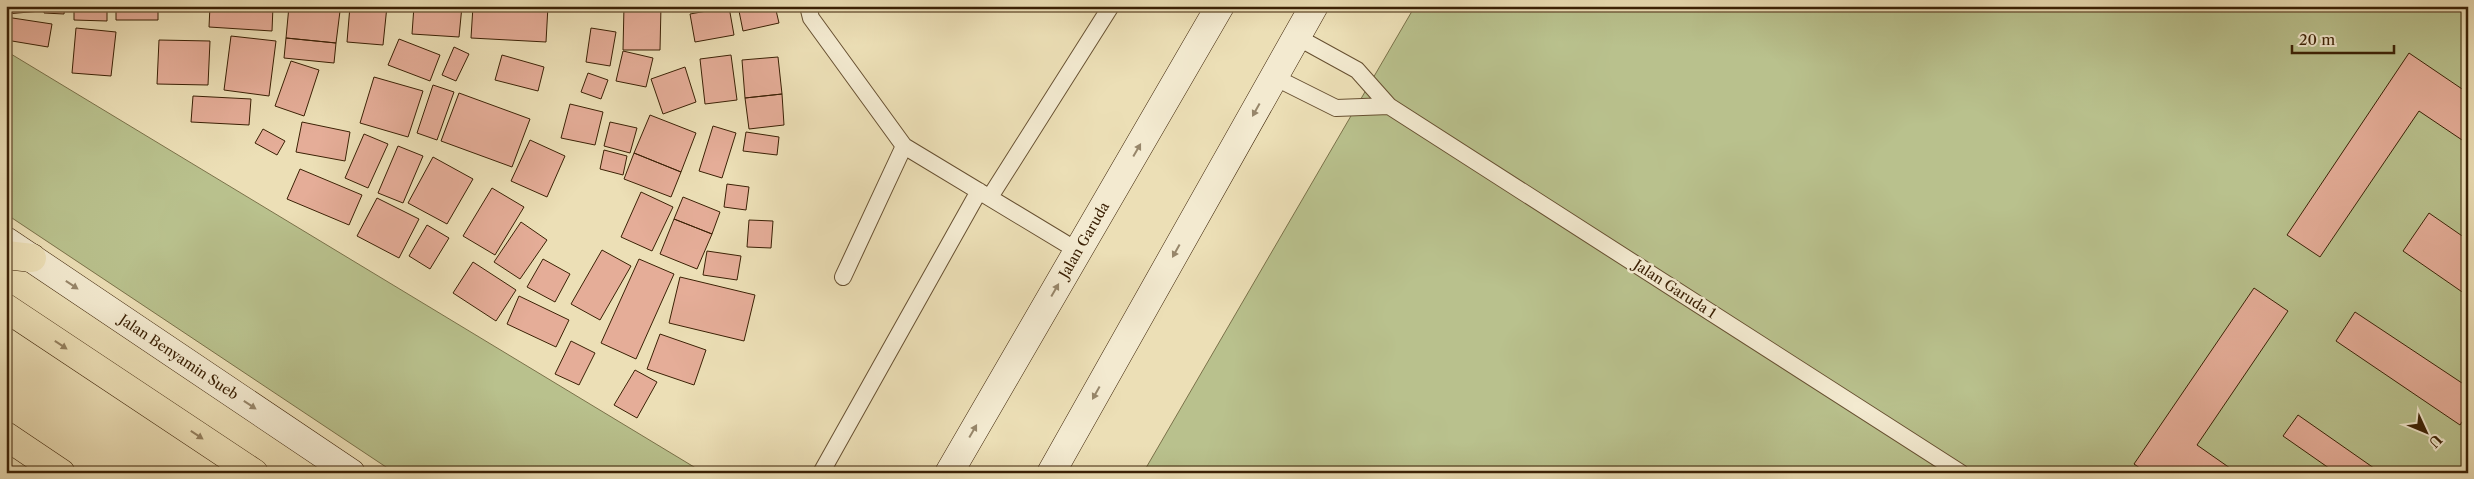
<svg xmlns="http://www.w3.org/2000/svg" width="2474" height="479" viewBox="0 0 2474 479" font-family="'Libre Caslon Text',serif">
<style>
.green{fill:#b9c18d;stroke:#7a7149}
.building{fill:#e5ad98;stroke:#3b2105}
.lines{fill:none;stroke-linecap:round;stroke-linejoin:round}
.lane-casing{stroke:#675031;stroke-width:18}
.secondary-casing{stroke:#3b2105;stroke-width:29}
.primary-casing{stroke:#3b2105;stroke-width:29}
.lane{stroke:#f3ead0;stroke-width:16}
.secondary{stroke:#f3ead0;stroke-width:28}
.primary{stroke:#ecdfb6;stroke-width:28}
.oneway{fill:#97866a}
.oneway2{fill:#94805e}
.labels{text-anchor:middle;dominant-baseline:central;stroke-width:5;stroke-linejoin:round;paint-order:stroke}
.street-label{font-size:14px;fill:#3b2105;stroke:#f3ead0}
</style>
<rect width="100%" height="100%" fill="#ecdfb6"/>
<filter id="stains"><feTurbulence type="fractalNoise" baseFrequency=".004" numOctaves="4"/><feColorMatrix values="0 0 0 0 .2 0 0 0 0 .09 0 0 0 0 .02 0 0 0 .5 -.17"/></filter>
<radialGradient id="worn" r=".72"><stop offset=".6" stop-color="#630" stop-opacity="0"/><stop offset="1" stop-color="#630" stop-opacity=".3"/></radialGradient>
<path class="green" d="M 1415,6 L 2468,6 L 2468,473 L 1143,473 Z
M 6,51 L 704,473 L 395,473 L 6,214 Z"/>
<path class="building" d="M 6,6 L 41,6 L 41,11 L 6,14 Z
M 45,6 L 65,6 L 64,14 L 44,13 Z
M 74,6 L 107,6 L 107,21 L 74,20 Z
M 116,6 L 158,6 L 158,20 L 116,20 Z
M 210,6 L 273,6 L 272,31 L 209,27 Z
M 289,6 L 340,11 L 336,43 L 286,38 Z
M 350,6 L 387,6 L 383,45 L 347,42 Z
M 414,6 L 462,6 L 459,37 L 412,34 Z
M 473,6 L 548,6 L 546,42 L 471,38 Z
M 624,6 L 661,6 L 660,50 L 623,50 Z
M 738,6 L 775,6 L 779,23 L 743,31 Z
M 729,7 L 734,35 L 695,42 L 690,14 Z
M 6,17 L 52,24 L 48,47 L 6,40 Z
M 76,28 L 116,32 L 111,76 L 72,73 Z
M 591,28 L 616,32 L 610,66 L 586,62 Z
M 231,36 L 276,41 L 269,96 L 224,90 Z
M 286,38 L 336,43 L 334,63 L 284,58 Z
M 399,39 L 440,55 L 430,81 L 388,65 Z
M 159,40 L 210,41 L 208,85 L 157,84 Z
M 454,47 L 469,54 L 456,81 L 442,75 Z
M 623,51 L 653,58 L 646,87 L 616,81 Z
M 2409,53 L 2468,93 L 2468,144 L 2419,111 L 2320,257 L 2287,235 Z
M 502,55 L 544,67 L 538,91 L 495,80 Z
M 731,55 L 737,100 L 705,104 L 700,59 Z
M 778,57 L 782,94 L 745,98 L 742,60 Z
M 291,61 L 319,70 L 304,116 L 275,106 Z
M 685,67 L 696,102 L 663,114 L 651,79 Z
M 588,73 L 608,80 L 601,99 L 581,92 Z
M 374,77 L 423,91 L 408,137 L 360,123 Z
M 433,85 L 454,92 L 437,140 L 417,133 Z
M 459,93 L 530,119 L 512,167 L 441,141 Z
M 782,94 L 784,125 L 749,129 L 745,98 Z
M 193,96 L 251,99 L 249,125 L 191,122 Z
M 570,104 L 603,112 L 595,145 L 561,138 Z
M 650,115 L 696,133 L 681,172 L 634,153 Z
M 302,122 L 350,132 L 345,161 L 296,152 Z
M 610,122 L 637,128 L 630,153 L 604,146 Z
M 713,126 L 736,133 L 722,178 L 699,171 Z
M 263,129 L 285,141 L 277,155 L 255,143 Z
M 746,132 L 779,137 L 777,155 L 743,151 Z
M 364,134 L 388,144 L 368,188 L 345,178 Z
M 530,140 L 565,156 L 547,197 L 511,181 Z
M 398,146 L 423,156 L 403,203 L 378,193 Z
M 604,150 L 627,156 L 623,175 L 600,169 Z
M 634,153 L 681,172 L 671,197 L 624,179 Z
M 433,157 L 473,179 L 447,224 L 408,203 Z
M 300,169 L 362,195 L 349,225 L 287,199 Z
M 727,184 L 749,187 L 746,210 L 724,207 Z
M 492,188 L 524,207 L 495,255 L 463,236 Z
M 641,192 L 673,207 L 652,251 L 621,237 Z
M 683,197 L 720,212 L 712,234 L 674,219 Z
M 377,198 L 419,219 L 399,258 L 357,236 Z
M 2429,213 L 2468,240 L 2468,296 L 2403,251 Z
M 674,219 L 712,234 L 697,269 L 660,254 Z
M 749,220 L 773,221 L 771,248 L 747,247 Z
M 521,222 L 547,240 L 520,279 L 494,262 Z
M 427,225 L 449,238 L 430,269 L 409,256 Z
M 602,250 L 631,266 L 600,320 L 571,304 Z
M 707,251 L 741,256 L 737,280 L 703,275 Z
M 543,259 L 570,274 L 555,302 L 527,287 Z
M 639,259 L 674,274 L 636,359 L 601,343 Z
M 473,262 L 516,290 L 496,321 L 453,293 Z
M 680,277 L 755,295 L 744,341 L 669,323 Z
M 2254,288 L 2288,311 L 2197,445 L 2237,473 L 2147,473 L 2134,464 Z
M 519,296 L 569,320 L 556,347 L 507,324 Z
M 2355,312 L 2468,387 L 2468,413 L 2460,425 L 2336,341 Z
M 660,334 L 706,350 L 694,385 L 647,369 Z
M 571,341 L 595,353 L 579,385 L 555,374 Z
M 635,370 L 657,382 L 637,418 L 614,405 Z
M 2298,415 L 2381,473 L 2336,473 L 2283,436 Z"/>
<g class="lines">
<g class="lane-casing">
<path id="lane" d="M 808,6 L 811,18 L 904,146 L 1078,251
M 1297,37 L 1357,70 L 1389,106 L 1961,473
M 1274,77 L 1336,108 L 1389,106
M 990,197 L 1111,6
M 843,277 L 904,146
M 821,473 L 979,191"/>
</g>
<g class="secondary-casing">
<path id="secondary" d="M 6,241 L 351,473
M 949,473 L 1220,6
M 1051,473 L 1314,6"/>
</g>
<g class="primary-casing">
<path id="primary" d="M 6,255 L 32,258
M 6,308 L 254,473
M 6,436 L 61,473"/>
</g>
<use href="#lane" class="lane"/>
<use href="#secondary" class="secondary"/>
<use href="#primary" class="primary"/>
</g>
<defs><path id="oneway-solid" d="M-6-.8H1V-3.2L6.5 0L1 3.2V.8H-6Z" transform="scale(1.25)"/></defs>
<g class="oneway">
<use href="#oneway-solid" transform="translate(1256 110) rotate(119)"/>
<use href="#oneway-solid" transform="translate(1137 150) rotate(-60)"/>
<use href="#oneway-solid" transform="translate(1176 251) rotate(119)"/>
<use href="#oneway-solid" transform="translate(72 285) rotate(34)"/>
<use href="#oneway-solid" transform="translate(1055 290) rotate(-60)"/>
<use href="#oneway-solid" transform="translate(1096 393) rotate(119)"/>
<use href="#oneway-solid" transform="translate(250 405) rotate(34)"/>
<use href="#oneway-solid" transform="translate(973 431) rotate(-60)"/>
</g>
<g class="oneway2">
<use href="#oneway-solid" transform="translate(61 345) rotate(34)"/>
<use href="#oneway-solid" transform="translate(197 435) rotate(34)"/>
</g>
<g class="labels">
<g class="street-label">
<text transform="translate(1084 240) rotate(-60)">Jalan Garuda</text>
<text transform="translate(1675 289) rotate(33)">Jalan Garuda 1</text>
<text transform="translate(179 357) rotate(34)">Jalan Benyamin Sueb</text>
</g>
</g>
<rect width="2474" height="479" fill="none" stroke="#ecdfb6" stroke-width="25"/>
<rect x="8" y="8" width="2459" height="464" fill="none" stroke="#3b2105" stroke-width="2.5"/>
<rect x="12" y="12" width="2449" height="454" fill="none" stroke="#3b2105"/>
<g transform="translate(2426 432) rotate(134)" stroke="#f3ead0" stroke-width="4" paint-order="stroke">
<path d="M0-4L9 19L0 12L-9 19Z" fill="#3b2105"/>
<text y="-8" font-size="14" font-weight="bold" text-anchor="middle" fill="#3b2105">U</text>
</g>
<path d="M2292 45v8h102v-8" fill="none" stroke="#3b2105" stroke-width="2.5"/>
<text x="2299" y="45" font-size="15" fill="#3b2105" stroke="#f3ead0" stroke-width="4" paint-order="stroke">20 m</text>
<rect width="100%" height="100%" filter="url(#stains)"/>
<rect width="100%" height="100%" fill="url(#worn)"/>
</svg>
